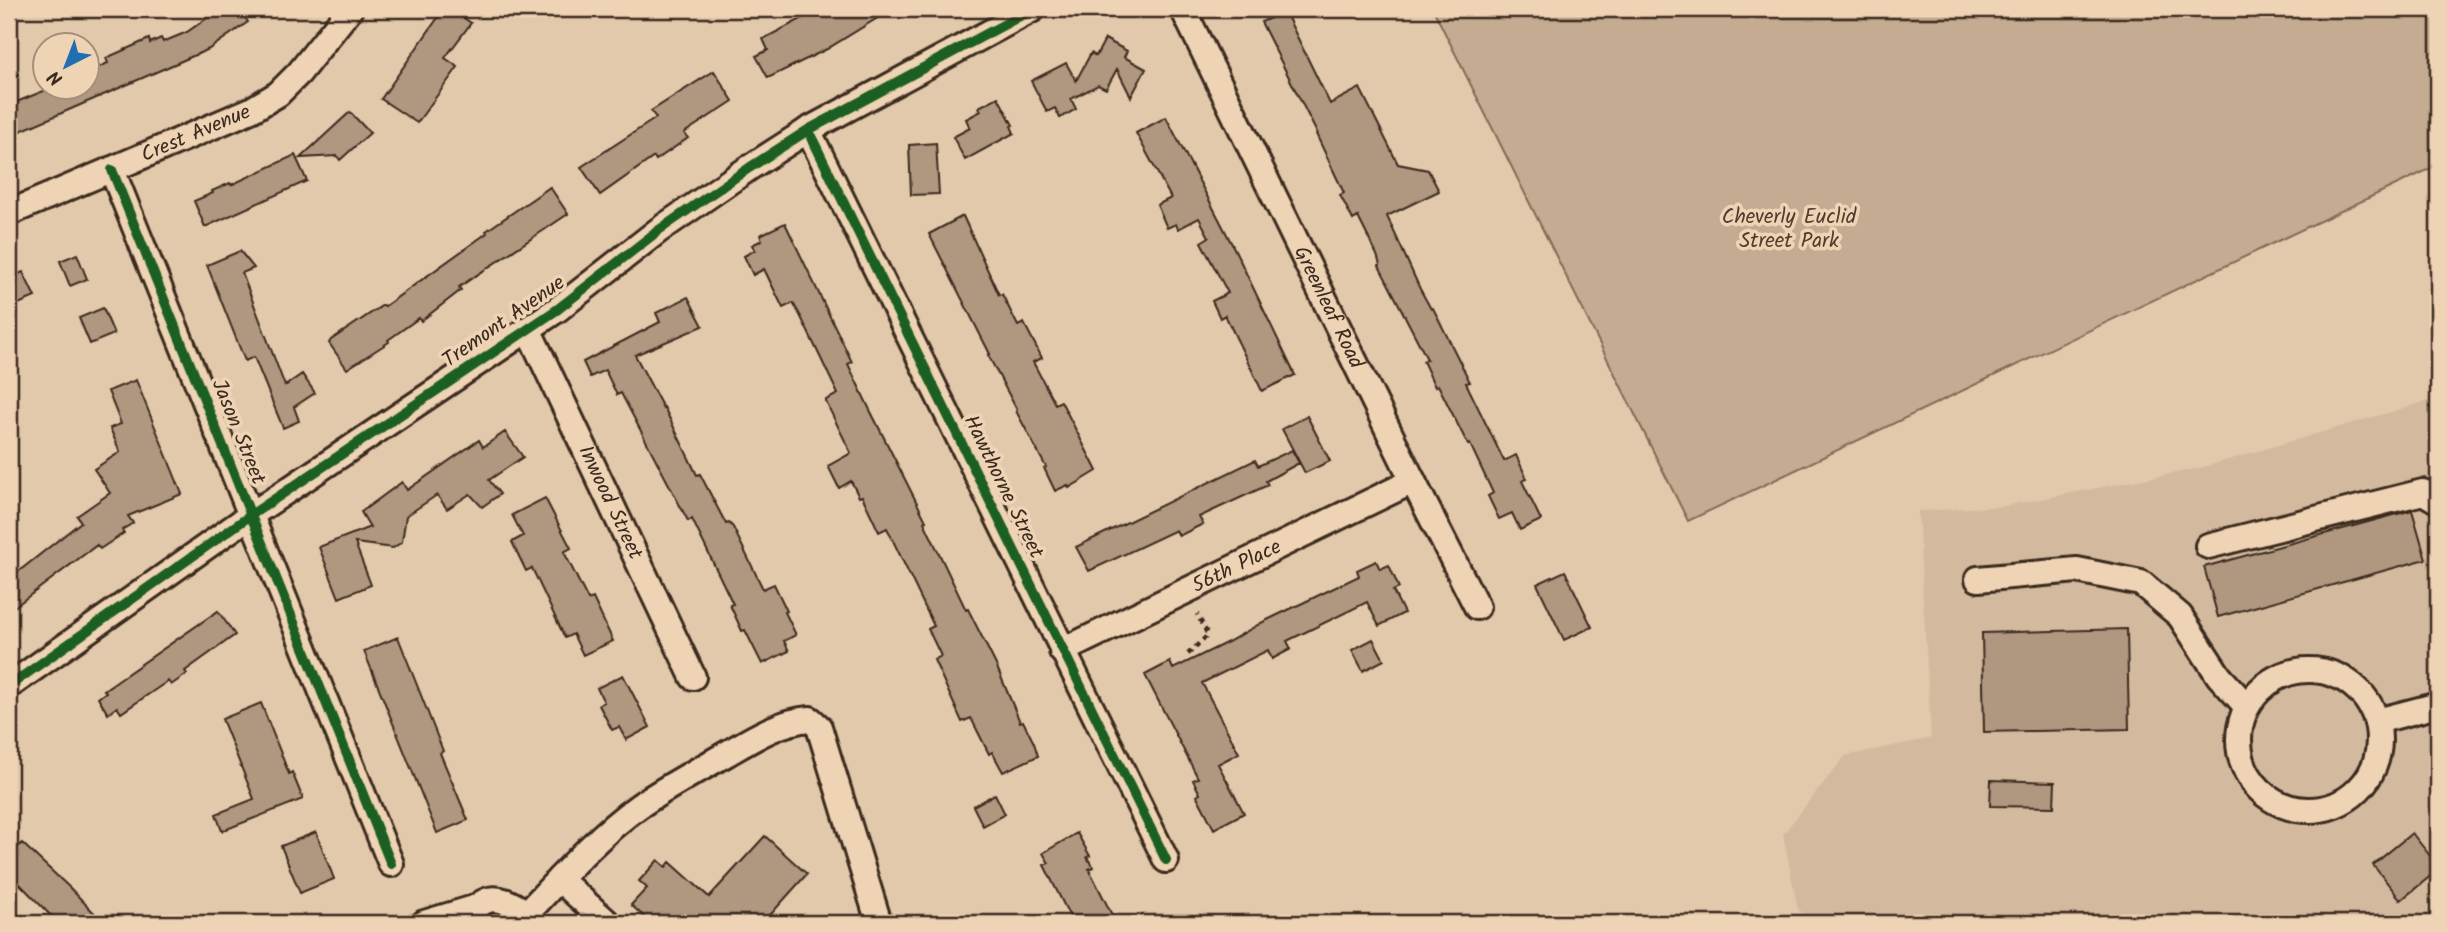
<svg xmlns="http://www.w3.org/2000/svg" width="2447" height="932" viewBox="0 0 2447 932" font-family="Kalam,sans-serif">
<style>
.built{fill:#d3ba9f}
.green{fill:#c4ab91;stroke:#806a58;stroke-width:2}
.building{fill:#af9780;stroke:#3b2a1e;stroke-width:2}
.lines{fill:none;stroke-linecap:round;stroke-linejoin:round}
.minor-casing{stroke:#3b2a1e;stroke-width:30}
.path{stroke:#3b2a1e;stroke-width:4.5;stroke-dasharray:5 5;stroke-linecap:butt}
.minor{stroke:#eed3b5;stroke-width:24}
.cycleway-casing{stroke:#eed3b5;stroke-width:15}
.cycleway{stroke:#1b5e20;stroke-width:10}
.labels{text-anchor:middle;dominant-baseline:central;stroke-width:7;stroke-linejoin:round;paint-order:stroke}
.street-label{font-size:21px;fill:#3b2a1e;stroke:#eed3b5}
.park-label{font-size:21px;fill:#503d2f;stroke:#eed3b5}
</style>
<rect width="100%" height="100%" fill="#e3c9ac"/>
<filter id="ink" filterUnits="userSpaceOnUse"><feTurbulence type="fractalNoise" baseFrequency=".0143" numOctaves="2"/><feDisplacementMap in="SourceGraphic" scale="14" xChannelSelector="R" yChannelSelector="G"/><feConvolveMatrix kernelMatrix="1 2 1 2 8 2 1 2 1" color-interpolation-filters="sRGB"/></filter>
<g filter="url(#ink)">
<path class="built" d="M 2438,398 L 2438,923 L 1814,923 L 1798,910 L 1783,834 L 1845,756 L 1931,738 L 1918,511 L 2005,506 L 2200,468 Z"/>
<path class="green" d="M 1433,9 L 2438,9 L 2438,165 L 1688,521 Z"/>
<path class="building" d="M 220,9 L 239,9 L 248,22 L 209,49 L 9,136 L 9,105 L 51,88 L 88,88 L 88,72 L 108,63 L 106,58 L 149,39 L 150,43 L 161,38 L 163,42 L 187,32 Z
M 444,9 L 451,9 L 471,23 L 445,58 L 458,67 L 417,123 L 381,99 Z
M 802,9 L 892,9 L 827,49 L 768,78 L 756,56 L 768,50 L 763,39 L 807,16 Z
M 1285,12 L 1330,104 L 1360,88 L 1398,164 L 1428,170 L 1439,191 L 1387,216 L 1420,289 L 1431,309 L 1433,308 L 1470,382 L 1466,383 L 1504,461 L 1516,455 L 1527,479 L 1522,481 L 1541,520 L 1520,530 L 1512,513 L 1499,519 L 1488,496 L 1493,493 L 1470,444 L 1468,445 L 1438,385 L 1435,387 L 1423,361 L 1427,359 L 1379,266 L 1380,265 L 1377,255 L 1358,217 L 1353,220 L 1340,195 L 1344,193 L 1316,134 L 1317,133 L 1261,22 Z
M 1105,39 L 1127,51 L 1124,57 L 1146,69 L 1131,97 L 1117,69 L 1106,89 L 1098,85 L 1071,99 L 1076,109 L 1060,118 L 1055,108 L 1047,112 L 1031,81 L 1066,63 L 1076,81 L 1091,53 L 1096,56 Z
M 714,71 L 733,101 L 684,133 L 688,138 L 656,160 L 654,157 L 600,195 L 581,167 L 656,118 L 651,111 Z
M 998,97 L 1013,125 L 1011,126 L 1014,133 L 965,160 L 953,137 L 970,128 L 966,119 L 981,111 L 979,107 Z
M 350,112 L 370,133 L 340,160 L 337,156 L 300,158 Z
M 1166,117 L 1235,250 L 1295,375 L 1262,391 L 1225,315 L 1220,318 L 1212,301 L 1228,293 L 1201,242 L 1209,237 L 1199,218 L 1178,229 L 1176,224 L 1167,228 L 1157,205 L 1171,198 L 1136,133 Z
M 936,143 L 939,194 L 911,195 L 909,145 Z
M 295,155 L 307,181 L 205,227 L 194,201 L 213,193 L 212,191 L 230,183 L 231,185 Z
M 550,187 L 568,214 L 459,287 L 461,290 L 421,321 L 419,318 L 388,340 L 389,342 L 347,369 L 329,343 L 331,340 L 383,305 L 385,306 L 487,233 L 486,231 Z
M 963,216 L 999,295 L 1002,294 L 1018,326 L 1024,323 L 1042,358 L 1033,362 L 1055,404 L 1061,401 L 1097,471 L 1069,488 L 1068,485 L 1055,491 L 1044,468 L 1046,467 L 1016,411 L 1017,410 L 988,355 L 990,354 L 929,234 Z
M 785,223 L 852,362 L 848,364 L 870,410 L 926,521 L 924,522 L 966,610 L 968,609 L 996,665 L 1020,722 L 1023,721 L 1034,743 L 1038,756 L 1003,772 L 992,752 L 989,754 L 971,718 L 962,722 L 934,660 L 941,656 L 928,629 L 934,626 L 887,528 L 879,532 L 862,496 L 859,497 L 851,481 L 839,488 L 828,466 L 851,453 L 826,402 L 826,400 L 838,394 L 801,317 L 793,303 L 783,308 L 764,269 L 753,275 L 744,256 L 755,250 L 752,245 L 762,240 L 760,235 Z
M 240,251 L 254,268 L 242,273 L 285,386 L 302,374 L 315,393 L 294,407 L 299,421 L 283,428 L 254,357 L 245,361 L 207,265 Z
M 77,254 L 87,279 L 70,286 L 60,261 Z
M 23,272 L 35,297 L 9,308 L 9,278 Z
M 688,297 L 703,326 L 635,355 L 663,408 L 664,407 L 697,475 L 700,474 L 726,524 L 729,523 L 733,527 L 763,589 L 774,584 L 787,611 L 785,612 L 796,635 L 784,641 L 789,651 L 762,664 L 745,630 L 742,631 L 730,605 L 733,604 L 692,519 L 688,521 L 621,393 L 617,395 L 605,370 L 590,377 L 583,362 L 660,322 L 656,313 Z
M 103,308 L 114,334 L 90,344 L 79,318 Z
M 136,380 L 182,494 L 128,516 L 133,523 L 122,530 L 124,533 L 100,549 L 97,545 L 9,611 L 9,579 L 81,522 L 77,516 L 110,493 L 94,469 L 120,452 L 110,428 L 121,424 L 108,391 Z
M 1307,416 L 1330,461 L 1305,473 L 1282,429 Z
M 505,432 L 523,457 L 489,480 L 500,494 L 482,507 L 470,494 L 447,509 L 437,495 L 406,516 L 402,542 L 393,548 L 355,543 L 371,585 L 339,598 L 319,547 L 370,527 L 361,512 L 402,482 L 407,490 L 479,440 L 483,447 Z
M 1292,450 L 1299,463 L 1266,481 L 1268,485 L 1199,517 L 1203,524 L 1179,536 L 1176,530 L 1089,571 L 1076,547 L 1255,460 L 1258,466 Z
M 545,498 L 571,548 L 564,552 L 588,600 L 593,598 L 613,641 L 583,655 L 573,634 L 565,638 L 532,568 L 526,571 L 512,542 L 523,536 L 512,515 Z
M 2412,510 L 2426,559 L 2218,617 L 2204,567 Z
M 1376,561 L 1380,569 L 1389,565 L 1399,588 L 1393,591 L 1404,613 L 1379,626 L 1367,602 L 1287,641 L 1291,649 L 1272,659 L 1268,650 L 1202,683 L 1239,753 L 1218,764 L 1244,813 L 1214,829 L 1197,796 L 1200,794 L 1193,780 L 1198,778 L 1145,675 L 1170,662 L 1173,669 L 1228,642 L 1263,622 L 1359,576 L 1357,570 Z
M 1565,571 L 1592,627 L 1564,640 L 1537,584 Z
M 218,611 L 235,635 L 185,671 L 187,674 L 171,685 L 168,681 L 121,713 L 117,707 L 108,714 L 98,698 L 106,692 L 104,690 Z
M 2127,629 L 2129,729 L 1984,732 L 1982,633 Z
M 398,637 L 443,751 L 440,753 L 468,820 L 437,833 L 364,651 Z
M 1373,639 L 1384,660 L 1363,671 L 1352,650 Z
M 623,675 L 650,727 L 626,740 L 619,727 L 612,730 L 599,705 L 604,702 L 597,688 Z
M 261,703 L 289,774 L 292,772 L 303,799 L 222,831 L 216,814 L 254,799 L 222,719 Z
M 1991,780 L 2055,782 L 2054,807 L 1990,806 Z
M 995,794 L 1005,814 L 983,826 L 973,806 Z
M 316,832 L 334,879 L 300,893 L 281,846 Z
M 1077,833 L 1090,856 L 1087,857 L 1093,867 L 1089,869 L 1116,923 L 1073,923 L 1044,865 L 1049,863 L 1043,853 Z
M 2412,833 L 2438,866 L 2438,870 L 2401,900 L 2373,865 Z
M 765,836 L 807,874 L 763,923 L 651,923 L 631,905 L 647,888 L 639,881 L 658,860 L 666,867 L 670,862 L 709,897 Z
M 22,843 L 71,889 L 104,923 L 58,923 L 9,873 L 9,856 Z"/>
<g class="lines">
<g class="minor-casing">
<g id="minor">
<path id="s1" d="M 1183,9 L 1413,481 L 1477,607"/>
<path d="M 808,130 L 1166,860"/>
<path d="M 112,170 L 391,864"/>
<path id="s2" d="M 9,213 L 251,110 L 278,94 L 299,73 L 350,9"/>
<path id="s3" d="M 528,329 L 693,677"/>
<path d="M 2208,546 L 2423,492 L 2438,501"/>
<path d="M 1978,579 L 2077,570 L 2141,583 L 2180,616 L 2219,676 L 2247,707"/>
<path id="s4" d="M 1062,651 L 1413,481"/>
<circle cx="2309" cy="740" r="70"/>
<path d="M 9,686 L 251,515 L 558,309 L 659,230 L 749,168 L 808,130 L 1033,9"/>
<path d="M 2377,721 L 2438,705"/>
<path d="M 559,879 L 608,923"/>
<path d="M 424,923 L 474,908"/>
<path d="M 459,923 C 487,896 492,891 527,913 C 561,877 598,835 639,806 C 667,787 697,771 726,754 C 752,739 780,721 810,719 L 819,727 L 879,923"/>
</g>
</g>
<path class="path" d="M 1188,654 L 1208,635 L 1197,614"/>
<use href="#minor" class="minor"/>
<g class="cycleway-casing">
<path id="cycleway" d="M 808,130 L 1166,860
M 112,170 L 391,864
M 9,686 L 251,515 L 558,309 L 659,230 L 749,168 L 808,130 L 1033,9"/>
</g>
<use href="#cycleway" class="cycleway"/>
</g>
</g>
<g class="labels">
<g class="street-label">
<text stroke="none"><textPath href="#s2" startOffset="203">Crest Avenue</textPath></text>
<text stroke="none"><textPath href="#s1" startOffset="332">Greenleaf Road</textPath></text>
<text transform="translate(504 322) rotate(-35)">Tremont Avenue</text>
<text transform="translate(238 432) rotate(68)">Jason Street</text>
<text transform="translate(1003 487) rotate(64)">Hawthorne Street</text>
<text stroke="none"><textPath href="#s3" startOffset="192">Inwood Street</textPath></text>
<text stroke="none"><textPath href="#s4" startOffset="194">56th Place</textPath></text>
</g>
<g class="park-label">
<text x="1789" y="217">Cheverly Euclid<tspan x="1789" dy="24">Street Park</tspan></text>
</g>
</g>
<rect width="2447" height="932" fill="none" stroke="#eed3b5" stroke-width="35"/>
<rect x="18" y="18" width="2412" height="897" fill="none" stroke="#3b2a1e" stroke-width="2.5" filter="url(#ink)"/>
<g transform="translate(66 66) rotate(222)"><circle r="33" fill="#eed3b5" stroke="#a68f79" stroke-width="2"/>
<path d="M0-5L12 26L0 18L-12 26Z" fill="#1f6fb2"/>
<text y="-10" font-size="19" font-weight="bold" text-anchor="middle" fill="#3b2a1e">N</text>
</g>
</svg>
